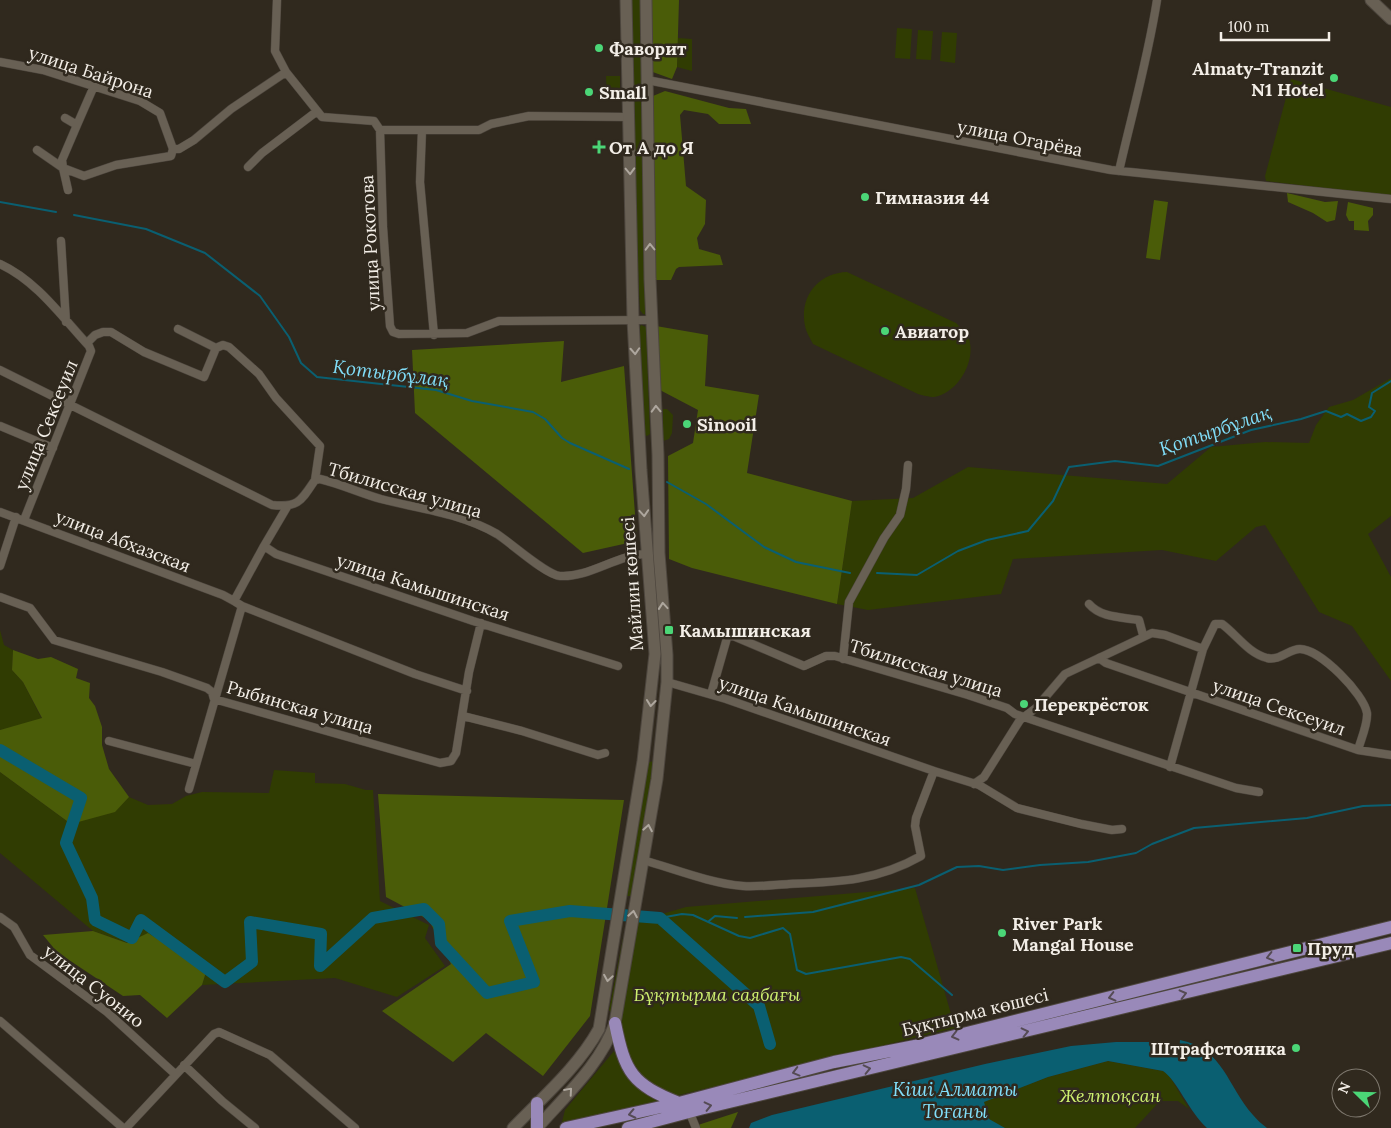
<svg xmlns="http://www.w3.org/2000/svg" width="1391" height="1128" viewBox="0 0 1391 1128" font-family="Lora,serif">
<style>
.green{fill:#303c02}
.forest{fill:#4a5c08}
.water{fill:#0a5f71}
.lines{fill:none;stroke-linecap:round;stroke-linejoin:round}
.stream{stroke:#0a5f71;stroke-width:2}
.river{stroke:#0a5f71;stroke-width:12}
.street-casing{stroke:#4d463e;stroke-width:9}
.secondary-casing{stroke:#4d463e;stroke-width:13}
.primary-casing{stroke:#4d463e;stroke-width:14}
.street{stroke:#686054;stroke-width:8}
.secondary{stroke:#686054;stroke-width:11}
.primary{stroke:#9989b9;stroke-width:12}
.oneway{stroke:#aea79e}
.oneway2{stroke:#554b54}
.poi-dot{fill:#4bd677;stroke:#30291e;stroke-width:2}
.labels{text-anchor:middle;dominant-baseline:central;stroke-width:5;stroke-linejoin:round;paint-order:stroke}
.poi-label{font-size:18px;font-weight:bold;fill:#f3eee7;stroke:#30291e;text-anchor:start}
.street-label{font-size:18px;fill:#f3eee7;stroke:#30291e}
.park-label{font-size:18px;font-style:italic;fill:#cef06f;stroke:#30291e}
.water-label{font-size:19px;font-style:italic;fill:#81def9;stroke:#30291e}
</style>
<rect width="100%" height="100%" fill="#30291e"/>
<path class="green" d="M 629,0 L 642,0 L 648,315 L 643,314 L 640,310 L 630,95 Z
M 897,28 L 912,29 L 910,59 L 895,58 Z
M 918,30 L 933,31 L 931,60 L 916,59 Z
M 942,32 L 957,33 L 955,63 L 940,61 Z
M 678,38 L 692,39 L 692,71 L 677,67 Z
M 606,76 L 620,76 L 620,100 L 607,100 Z
M 1291,79 L 1391,107 L 1391,196 L 1266,181 L 1265,176 Z
M 847,272 L 956,323 C 959,326 964,330 967,334 C 979,357 959,393 934,397 C 929,397 922,395 918,394 L 813,344 C 810,338 806,332 805,326 C 799,297 818,273 847,272 Z
M 641,325 L 646,327 L 650,434 L 647,436 L 645,435 L 638,331 Z
M 1391,378 L 1391,516 L 1368,534 L 1391,577 L 1391,681 L 1352,626 L 1319,612 L 1265,525 L 1256,527 L 1216,561 L 1162,550 L 1013,559 L 1001,594 L 868,610 L 837,604 L 852,501 L 913,498 L 968,467 L 1167,484 L 1211,447 L 1265,442 L 1309,443 L 1316,425 L 1329,407 L 1353,400 Z
M 663,409 L 667,409 L 673,415 L 672,433 L 669,439 L 663,441 Z
M 0,630 L 4,645 L 13,650 L 12,670 L 23,682 L 42,719 L 0,730 Z
M 655,761 L 633,896 L 627,896 L 648,765 L 649,762 Z
M 274,770 L 315,773 L 315,783 L 345,784 L 366,790 L 373,790 L 380,901 L 429,925 L 425,938 L 445,966 L 397,997 L 335,978 L 202,985 L 207,969 L 180,955 L 127,943 L 93,931 L 0,853 L 0,772 L 71,824 L 119,807 L 129,797 L 148,805 L 172,804 L 186,796 L 202,792 L 269,793 Z
M 915,888 L 955,1028 L 675,1096 L 648,1083 L 629,1057 L 620,1028 L 638,921 L 686,907 Z
M 626,937 L 614,1016 L 609,1010 L 623,938 Z
M 614,1051 C 623,1075 635,1088 657,1101 L 562,1122 L 565,1110 Z
M 1108,1061 L 1163,1071 L 1169,1075 L 1189,1109 L 1178,1101 L 1160,1101 L 1135,1128 L 1005,1128 L 989,1120 L 983,1102 L 1048,1077 Z"/>
<path class="forest" d="M 650,0 L 679,0 L 677,67 L 672,79 L 650,71 Z
M 665,91 L 729,108 L 746,109 L 751,124 L 719,124 L 708,114 L 684,110 L 680,115 L 686,186 L 706,200 L 705,224 L 697,238 L 699,249 L 720,255 L 723,265 L 679,267 L 676,269 L 671,280 L 655,280 L 653,96 Z
M 1287,193 L 1325,202 L 1338,201 L 1335,220 L 1327,222 L 1313,213 L 1288,202 Z
M 1154,200 L 1168,202 L 1160,260 L 1146,258 Z
M 1348,202 L 1373,208 L 1373,215 L 1368,221 L 1369,231 L 1354,230 L 1354,221 L 1349,221 L 1346,215 Z
M 656,326 L 708,335 L 705,386 L 759,395 L 747,473 L 852,501 L 837,604 L 692,568 L 669,559 L 668,456 L 693,443 L 698,410 L 658,389 Z
M 564,341 L 561,382 L 624,366 L 637,541 L 583,553 L 415,413 L 412,350 Z
M 13,650 L 38,659 L 51,657 L 78,669 L 76,678 L 90,683 L 89,698 L 95,706 L 102,727 L 102,745 L 109,769 L 129,797 L 115,812 L 71,824 L 0,772 L 0,730 L 42,718 L 23,682 L 12,670 Z
M 378,794 L 624,800 L 590,1016 L 543,1076 L 486,1033 L 453,1062 L 382,1011 L 451,964 L 429,920 L 386,897 Z
M 93,931 L 127,943 L 148,933 L 207,969 L 202,985 L 167,1018 L 140,995 L 123,996 L 57,952 L 43,935 Z
M 738,1112 L 731,1128 L 699,1128 L 698,1125 Z"/>
<path class="water" d="M 1180,1040 C 1224,1049 1227,1086 1253,1115 C 1257,1120 1262,1124 1267,1128 L 1207,1128 C 1189,1112 1177,1080 1163,1071 L 1108,1061 L 1048,1077 L 984,1102 L 989,1119 L 1005,1128 L 749,1128 L 751,1123 L 772,1115 L 985,1064 L 1071,1046 L 1116,1042 L 1168,1042 L 1170,1053 L 1179,1052 Z"/>
<g class="lines">
<path class="stream" d="M 0,202 L 56,212
M 74,215 L 146,229 L 205,253 L 260,296 L 289,337 L 301,363 L 317,377 L 436,390 L 472,401 L 533,412 L 545,419 L 562,438 L 570,443 L 629,469
M 667,482 L 706,504 L 764,547 L 796,562 L 850,573
M 877,573 L 917,575 L 958,551 L 987,540 L 1028,531 L 1053,501 L 1069,467 L 1115,461 L 1158,466 L 1251,430 L 1301,419 L 1326,411 L 1341,417 L 1347,414 L 1361,421 L 1371,417 L 1375,411 L 1369,407 L 1372,393 L 1391,381
M 745,917 L 813,912 L 919,885 L 957,867 L 979,866 L 1003,870 L 1040,865 L 1088,862 L 1136,853 L 1152,844 L 1194,828 L 1307,818 L 1363,806 L 1391,805
M 660,918 L 682,914 L 693,915 L 739,936 L 750,938 L 783,928 L 790,934 L 797,970 L 806,974 L 901,957 L 910,959 L 952,995
M 709,921 L 715,916 L 737,918"/>
<path class="river" d="M 0,750 L 81,798 L 66,843 L 92,898 L 95,920 L 132,938 L 141,920 L 225,982 L 252,962 L 250,922 L 321,934 L 320,966 L 373,918 L 424,909 L 439,924 L 441,943 L 487,993 L 534,982 L 510,921 L 570,911 L 660,918 L 759,1006 L 770,1044"/>
<g class="street-casing">
<path id="street" d="M 0,62 L 43,70 L 140,101 L 160,113 L 173,149 L 179,149 L 194,140 L 231,109 L 286,72 L 275,51 L 277,0
M 286,72 L 322,117 L 374,121 L 380,130 L 479,130 L 491,124 L 529,116 L 628,117
M 647,80 L 1111,170 L 1391,199
M 77,125 L 94,86
M 380,130 L 383,227 L 390,326 L 393,332 L 399,334 L 467,333 L 499,321 L 652,320
M 422,130 L 420,182 L 434,335
M 37,150 L 63,168
M 248,167 L 262,153 L 316,112
M 63,168 L 62,160 L 77,125 L 65,118
M 1119,171 C 1132,114 1148,58 1157,0
M 68,190 L 63,168 L 84,176 L 116,165 L 171,156 L 173,149
M 61,241 L 66,322
M 0,264 C 37,281 62,317 89,346 L 91,351 L 24,520
M 178,329 L 216,348 L 223,345 L 229,347 L 259,374 L 276,398 L 320,446 L 315,480
M 87,343 L 95,335 L 103,332 L 111,332 L 144,352 L 204,377 L 216,348
M 0,370 L 272,505 C 298,508 301,501 315,480 L 320,479 C 341,484 360,493 381,499 C 420,509 461,513 497,534 C 511,543 546,575 560,576 C 589,578 618,554 647,554
M 0,426 L 53,448
M 287,507 L 264,546 L 276,554 L 473,621 L 618,666
M 0,512 L 223,595 L 234,601 L 264,546
M 0,566 L 16,517
M 0,597 L 30,608 L 54,640 L 162,672 L 207,688 L 212,692 L 214,699 L 440,763 L 451,761 L 456,753 L 469,672 L 481,623
M 234,601 L 242,606 L 415,674 L 467,691
M 1089,604 C 1101,618 1122,617 1139,620 L 1143,635
M 1099,658 L 1106,663 L 1358,750 L 1391,755
M 843,659 L 849,602 L 884,538 L 900,515 L 906,489 L 908,465
M 711,694 L 727,638 L 731,635 L 804,666 L 826,656 L 835,656 L 968,695 L 1007,708 L 1015,714 L 1236,788 L 1259,792
M 463,716 L 522,731 L 598,755 L 605,753
M 109,741 L 196,764
M 1170,767 L 1203,649 L 1215,624 L 1222,624 C 1237,635 1248,653 1267,658 C 1280,661 1289,649 1300,649 C 1320,649 1364,694 1367,713 C 1368,724 1361,739 1358,750
M 934,771 L 979,785 L 1017,808 L 1081,824 L 1112,830 L 1122,829
M 974,784 L 984,777 L 1020,720 L 1036,708 L 1065,674 L 1152,633 L 1165,635 L 1203,649
M 189,789 L 242,606
M 643,860 C 675,869 709,883 743,886 C 757,887 774,885 789,884 C 838,882 877,881 921,856 L 915,826 L 916,818 L 934,771 L 726,699 L 667,682
M 0,917 L 14,927 L 30,955 L 107,1012 L 175,1074
M 0,1021 L 123,1128
M 184,1065 L 222,1101 L 255,1128
M 689,1111 L 696,1128
M 126,1128 L 214,1034 L 219,1032 L 270,1055 L 355,1128"/>
</g>
<g class="secondary-casing">
<path id="secondary" d="M 1371,0 L 1391,19
M 513,1128 C 543,1097 578,1067 599,1029 L 643,761 L 655,654 L 641,470 L 633,320 L 626,0
M 537,1128 C 565,1096 601,1064 615,1023 L 657,779 L 667,682 L 667,655 L 659,553 L 658,455 L 650,279 L 646,0"/>
</g>
<g class="primary-casing">
<path id="primary" d="M 615,1023 C 625,1073 632,1084 679,1103
M 537,1103 L 537,1128
M 566,1128 L 679,1103 L 834,1062 L 915,1046 L 1391,927
M 628,1128 L 700,1109 L 1391,943"/>
</g>
<use href="#street" class="street"/>
<use href="#secondary" class="secondary"/>
<use href="#primary" class="primary"/>
</g>
<defs><path id="oneway-chevron" d="M-2-3.5L2.5 0L-2 3.5" fill="none" stroke-width="1.6" stroke-linecap="round" stroke-linejoin="round" transform="scale(1.25)"/></defs>
<g class="oneway">
<use href="#oneway-chevron" transform="translate(630 171) rotate(88)"/>
<use href="#oneway-chevron" transform="translate(650 247) rotate(-91)"/>
<use href="#oneway-chevron" transform="translate(635 351) rotate(87)"/>
<use href="#oneway-chevron" transform="translate(656 409) rotate(-92)"/>
<use href="#oneway-chevron" transform="translate(644 513) rotate(86)"/>
<use href="#oneway-chevron" transform="translate(663 606) rotate(-95)"/>
<use href="#oneway-chevron" transform="translate(651 703) rotate(96)"/>
<use href="#oneway-chevron" transform="translate(648 828) rotate(-80)"/>
<use href="#oneway-chevron" transform="translate(633 914) rotate(-80)"/>
<use href="#oneway-chevron" transform="translate(608 978) rotate(99)"/>
<use href="#oneway-chevron" transform="translate(569 1091) rotate(-49)"/>
</g>
<g class="oneway2">
<use href="#oneway-chevron" transform="translate(1270 957) rotate(166)"/>
<use href="#oneway-chevron" transform="translate(1183 994) rotate(-14)"/>
<use href="#oneway-chevron" transform="translate(1112 997) rotate(166)"/>
<use href="#oneway-chevron" transform="translate(1025 1032) rotate(-13)"/>
<use href="#oneway-chevron" transform="translate(955 1036) rotate(166)"/>
<use href="#oneway-chevron" transform="translate(867 1069) rotate(-13)"/>
<use href="#oneway-chevron" transform="translate(796 1072) rotate(165)"/>
<use href="#oneway-chevron" transform="translate(708 1106) rotate(-13)"/>
<use href="#oneway-chevron" transform="translate(632 1114) rotate(168)"/>
</g>
<g class="poi-dot">
<circle cx="599" cy="48" r="5"/>
<circle cx="1334" cy="78" r="5"/>
<circle cx="589" cy="92" r="5"/>
<path d="M596.5 139.5h5v5h5v5h-5v5h-5v-5h-5v-5h5z"/>
<circle cx="865" cy="197" r="5"/>
<circle cx="885" cy="331" r="5"/>
<circle cx="687" cy="424" r="5"/>
<rect x="664" y="625" width="10" height="10" rx="2.5"/>
<circle cx="1024" cy="704" r="5"/>
<circle cx="1002" cy="933" r="5"/>
<rect x="1292" y="943" width="10" height="10" rx="2.5"/>
<circle cx="1296" cy="1048" r="5"/>
</g>
<g class="labels">
<g class="poi-label">
<text x="609" y="48">Фаворит</text>
<text x="1324" y="68" text-anchor="end">Almaty-Tranzit<tspan x="1324" dy="21">N1 Hotel</tspan></text>
<text x="599" y="92">Small</text>
<text x="609" y="147">От А до Я</text>
<text x="875" y="197">Гимназия 44</text>
<text x="895" y="331">Авиатор</text>
<text x="697" y="424">Sinooil</text>
<text x="679" y="630">Камышинская</text>
<text x="1034" y="704">Перекрёсток</text>
<text x="1012" y="923">River Park<tspan x="1012" dy="21">Mangal House</tspan></text>
<text x="1307" y="948">Пруд</text>
<text x="1286" y="1048" text-anchor="end">Штрафстоянка</text>
</g>
<g class="street-label">
<text transform="translate(91 72) rotate(18)">улица Байрона</text>
<text transform="translate(1020 138) rotate(11)">улица Огарёва</text>
<text transform="translate(370 243) rotate(-93)">улица Рокотова</text>
<text transform="translate(46 425) rotate(-68)">улица Сексеуил</text>
<text transform="translate(405 490) rotate(16)">Тбилисская улица</text>
<text transform="translate(123 541) rotate(21)">улица Абхазская</text>
<text transform="translate(632 584) rotate(-94)">Майлин көшесі</text>
<text transform="translate(423 587) rotate(18)">улица Камышинская</text>
<text transform="translate(926 668) rotate(17)">Тбилисская улица</text>
<text transform="translate(300 707) rotate(16)">Рыбинская улица</text>
<text transform="translate(1279 707) rotate(19)">улица Сексеуил</text>
<text transform="translate(805 711) rotate(19)">улица Камышинская</text>
<text transform="translate(94 986) rotate(38)">улица Суонио</text>
<text transform="translate(975 1012) rotate(-14)">Бұқтырма көшесі</text>
</g>
<g class="park-label">
<text x="717" y="994">Бұқтырма саябағы</text>
<text x="1110" y="1095">Желтоқсан</text>
</g>
<g class="water-label">
<text transform="translate(391 373) rotate(7)">Қотырбұлақ</text>
<text transform="translate(1215 430) rotate(-19)">Қотырбұлақ</text>
<text x="955" y="1089">Кіші Алматы<tspan x="955" dy="22">Тоғаны</tspan></text>
</g>
</g>
<g transform="translate(1356 1093) rotate(293)"><circle r="24" fill="#30291e" stroke="#7e786e"/>
<path d="M0-4L9 19L0 12L-9 19Z" fill="#4bd677"/>
<text y="-8" font-size="14" font-weight="bold" text-anchor="middle" fill="#f3eee7">N</text>
</g>
<path d="M1221 32v8h108v-8" fill="none" stroke="#f3eee7" stroke-width="2.5"/>
<text x="1228" y="32" font-size="15" fill="#f3eee7" stroke="#30291e" stroke-width="4" paint-order="stroke">100 m</text>
</svg>
